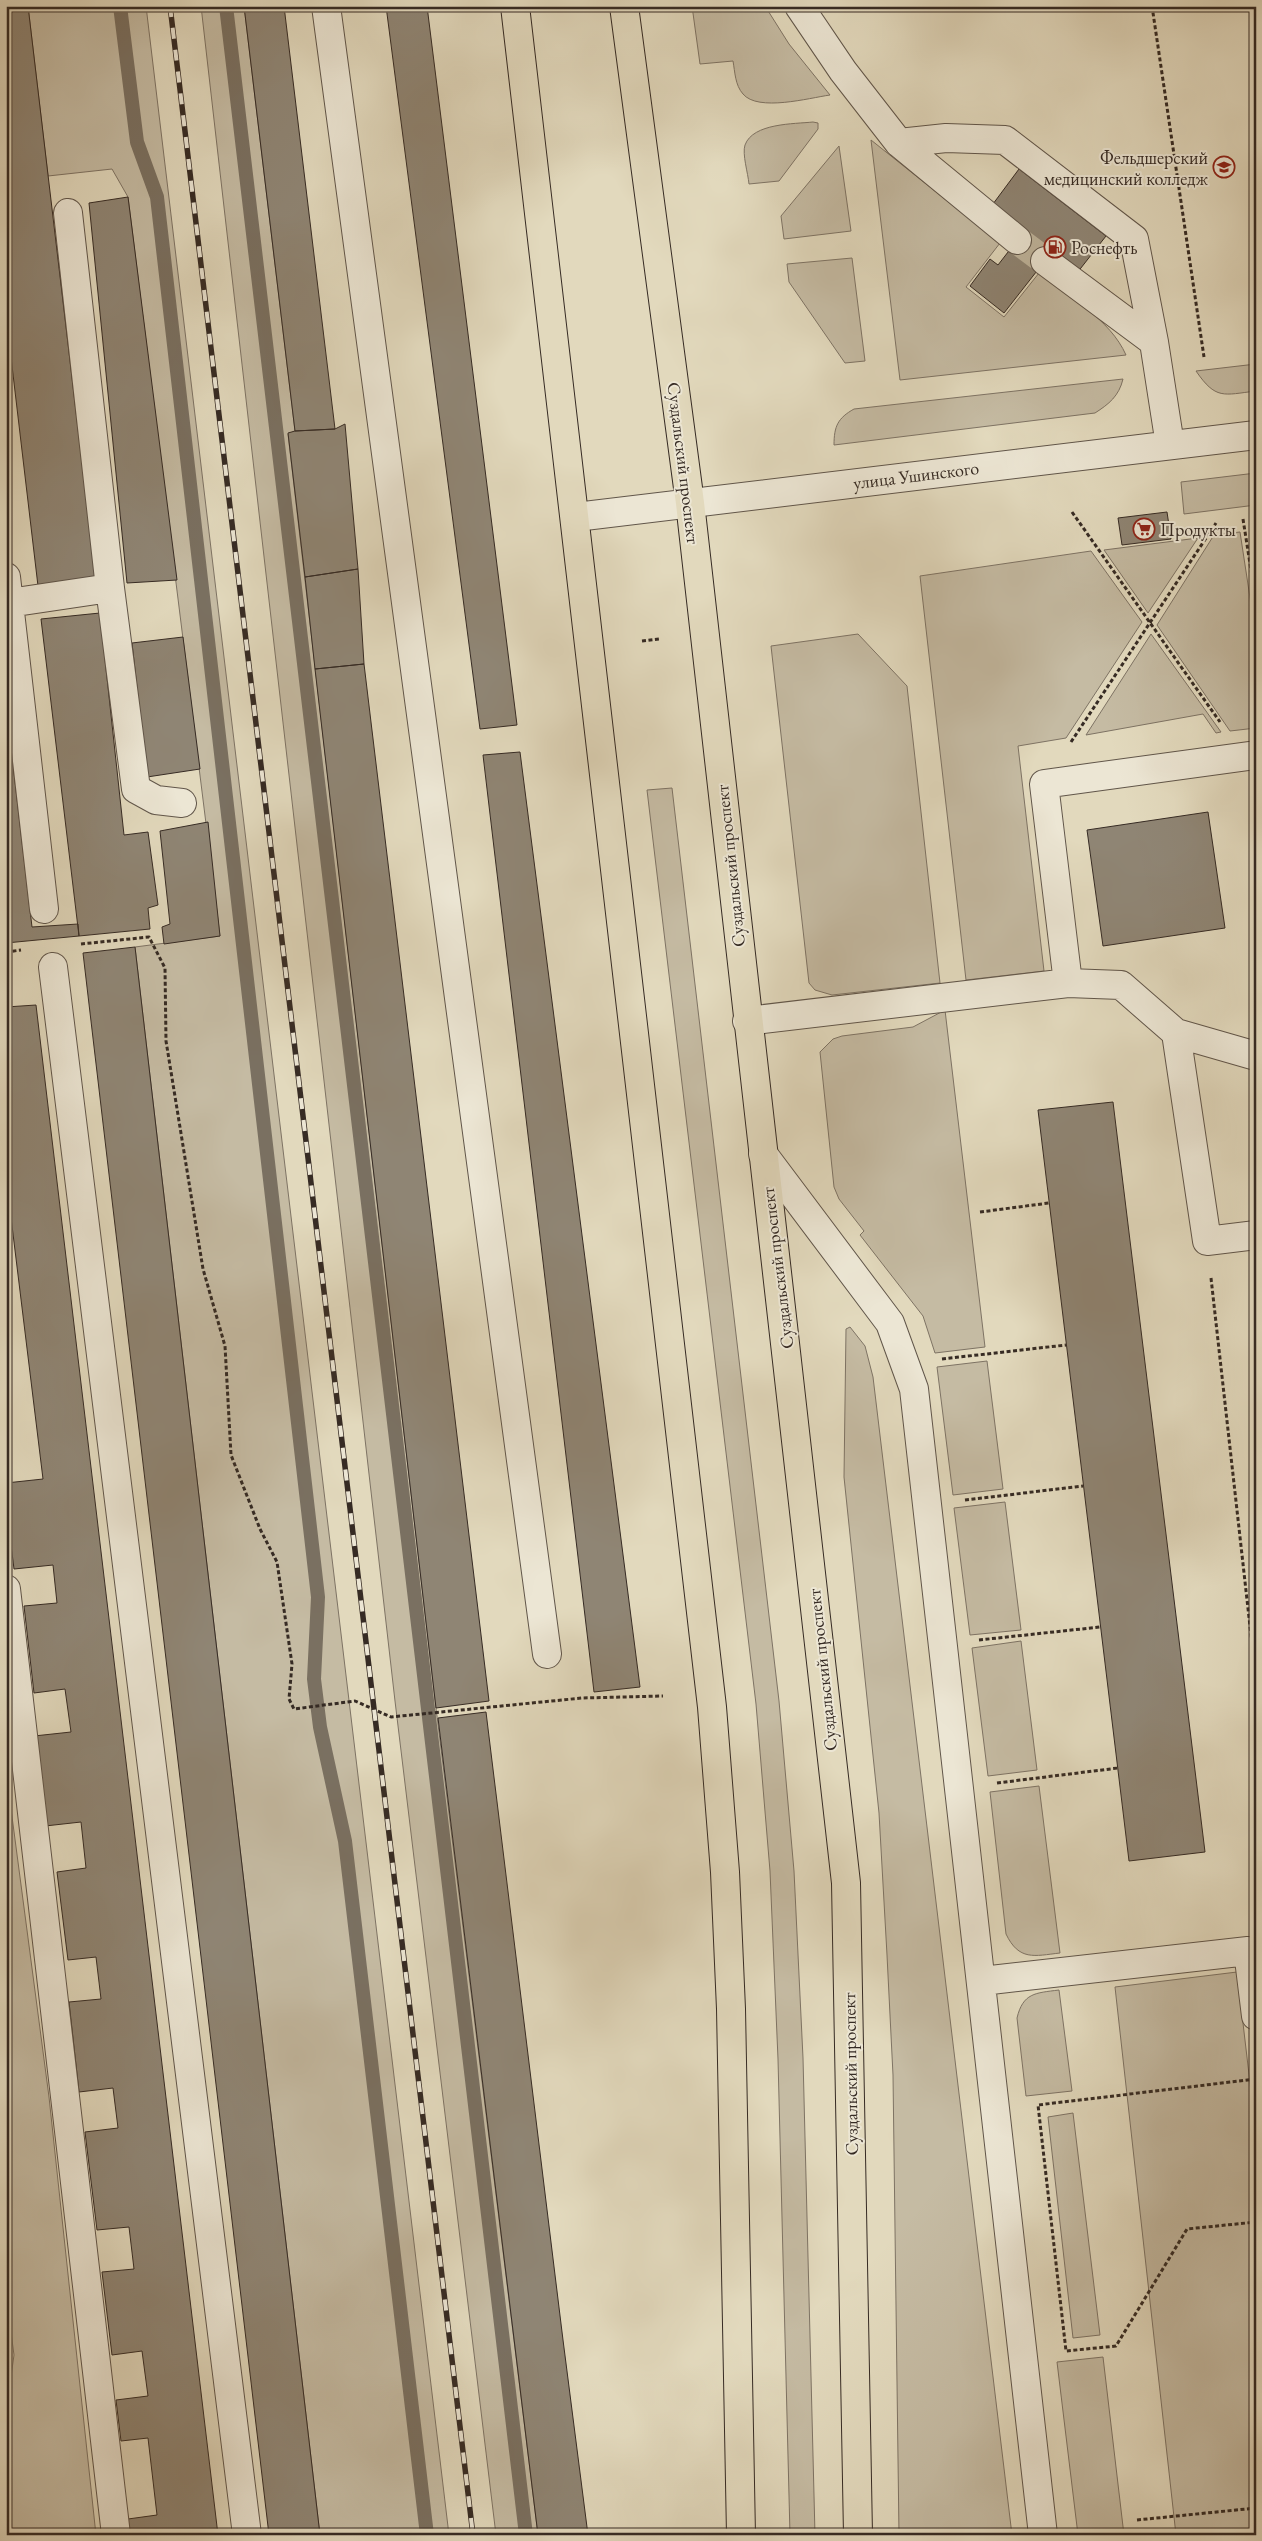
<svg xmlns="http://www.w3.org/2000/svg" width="1262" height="2541" viewBox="0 0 1262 2541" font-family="'EB Garamond',serif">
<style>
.green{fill:#c5bba3;stroke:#7e7364}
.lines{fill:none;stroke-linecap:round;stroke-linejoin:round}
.stream{stroke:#7a7061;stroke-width:14}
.building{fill:#8f8574;stroke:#362b24}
.minor-tunnel{stroke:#c0b69e;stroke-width:28;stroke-dasharray:28 14;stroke-linecap:butt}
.minor-casing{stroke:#61564a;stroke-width:30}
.major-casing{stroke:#362b24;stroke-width:30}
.path{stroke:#362b24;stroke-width:3;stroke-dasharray:4 2.5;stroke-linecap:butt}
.minor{stroke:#ece6d4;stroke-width:28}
.major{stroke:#e2d9bd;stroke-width:28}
.rail-casing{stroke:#362b24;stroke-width:5.5}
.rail{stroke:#ece6d4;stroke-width:4;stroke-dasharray:11;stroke-linecap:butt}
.labels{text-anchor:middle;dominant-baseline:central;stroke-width:4;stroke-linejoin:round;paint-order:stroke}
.poi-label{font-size:18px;fill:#362b24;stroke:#ece6d4;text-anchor:start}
.street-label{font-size:18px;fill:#362b24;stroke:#ece6d4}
</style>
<rect width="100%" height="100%" fill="#e2d9bd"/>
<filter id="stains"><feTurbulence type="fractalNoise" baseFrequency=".004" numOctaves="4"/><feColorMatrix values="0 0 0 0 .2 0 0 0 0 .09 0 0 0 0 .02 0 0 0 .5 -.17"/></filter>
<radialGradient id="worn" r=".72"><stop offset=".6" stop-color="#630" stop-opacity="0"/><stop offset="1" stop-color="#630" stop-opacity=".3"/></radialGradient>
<path class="green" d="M 28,6 L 146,6 L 449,2535 L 320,2535 L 135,947 L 220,936 L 128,197 L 112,169 L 48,176 Z
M 201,6 L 244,6 L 295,431 L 288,434 L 436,1708 L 538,2535 L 496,2535 L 395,1701 Z
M 692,6 L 765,6 L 789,44 L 830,95 C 809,98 758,112 743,94 C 735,85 735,72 733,61 L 700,64 Z
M 813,122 L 818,123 L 818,129 L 779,181 L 749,184 C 748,173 742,154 745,145 C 753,123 794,124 813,122 Z
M 871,140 L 1000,243 L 966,287 L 1004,317 L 1039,273 C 1069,297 1110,319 1126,355 L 900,380 Z
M 839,146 L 851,231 L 784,239 L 781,216 Z
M 852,258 L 865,361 L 845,363 L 789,282 L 787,264 Z
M 1256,364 L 1256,391 C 1223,395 1216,400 1196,371 Z
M 1123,379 C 1119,396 1109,404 1095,413 L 834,445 C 834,426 838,418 854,409 Z
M 1256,473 L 1256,505 L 1184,514 L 1181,482 Z
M 1240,532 L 1256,637 L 1256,728 L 1230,731 L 1157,625 L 1214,535 Z
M 1198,538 L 1148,613 L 1104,550 Z
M 1091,551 L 1142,622 L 1066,738 L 1018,746 L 1044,971 L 966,980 L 920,576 Z
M 858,634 L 907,686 L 940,983 L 832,995 L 815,990 L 809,983 L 771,646 Z
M 1151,634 L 1221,732 L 1216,733 L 1203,714 L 1086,735 Z
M 672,788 L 779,1701 L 794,1871 L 803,2058 L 815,2535 L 790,2535 L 778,2059 L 770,1871 L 756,1704 L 647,790 Z
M 945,1010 L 985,1347 L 935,1353 L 923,1316 L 860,1235 L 864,1231 L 839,1199 L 834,1187 L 820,1052 L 833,1039 L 842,1036 L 913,1027 Z
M 850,1327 L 865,1346 L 873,1377 L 1012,2535 L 899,2535 L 893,2075 L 887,1955 L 879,1813 L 844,1477 L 846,1329 Z
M 987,1361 L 1003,1489 L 953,1495 L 937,1367 Z
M 1005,1502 L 1021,1630 L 970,1635 L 954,1508 Z
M 1021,1641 L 1037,1770 L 988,1776 L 972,1648 Z
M 6,1771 L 49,2097 L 96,2535 L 6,2535 L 6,2412 L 14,2355 L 6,2295 Z
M 1039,1786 L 1060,1953 C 1034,1956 1019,1961 1006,1934 L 990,1792 Z
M 1237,1972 L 1256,2134 L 1256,2535 L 1176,2535 L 1115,1987 Z
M 1059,1990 L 1072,2091 L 1026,2096 L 1017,2018 C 1023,1993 1035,1993 1059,1990 Z
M 1073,2113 L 1100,2335 L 1073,2338 L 1048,2117 Z
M 1103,2357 L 1124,2535 L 1078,2535 L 1057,2362 Z"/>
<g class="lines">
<path class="stream" d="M 120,6 L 137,142 L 157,197 L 318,1597 L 314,1679 L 320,1727 L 345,1841 L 427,2535
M 226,6 L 526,2535"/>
</g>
<path class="building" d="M 6,6 L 28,6 L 96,580 L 38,586 L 6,315 Z
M 244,6 L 284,6 L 335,429 L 295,431 Z
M 386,6 L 427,6 L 517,725 L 480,729 Z
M 1019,169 L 1106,236 L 1077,273 L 1051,253 L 1004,313 L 970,286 L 990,259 L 998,265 L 1022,234 L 990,208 Z
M 128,197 L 177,580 L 127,583 L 89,203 Z
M 345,424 L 358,569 L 305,577 L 288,433 L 295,431 L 335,429 Z
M 1167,512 L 1171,539 L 1122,545 L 1118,518 Z
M 358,569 L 364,664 L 315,669 L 305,577 Z
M 100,613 L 124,835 L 148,832 L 158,905 L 148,908 L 150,929 L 79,936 L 41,619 Z
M 183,637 L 200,769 L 147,777 L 132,643 Z
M 364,664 L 489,1701 L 436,1708 L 315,669 Z
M 6,704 L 32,927 L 78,924 L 79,936 L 6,943 Z
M 520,752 L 640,1687 L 594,1692 L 483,755 Z
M 1208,812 L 1225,928 L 1103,946 L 1087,830 Z
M 208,822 L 220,936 L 164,944 L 162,927 L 170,924 L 160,831 Z
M 135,947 L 320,2535 L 269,2535 L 83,953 Z
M 36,1005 L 218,2535 L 130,2535 L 128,2519 L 157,2515 L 148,2438 L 121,2441 L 116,2400 L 148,2396 L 142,2351 L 112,2355 L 102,2272 L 134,2269 L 129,2227 L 97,2230 L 85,2132 L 118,2128 L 113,2088 L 79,2092 L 69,2002 L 101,1999 L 96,1957 L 68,1960 L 57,1872 L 86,1868 L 81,1822 L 45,1826 L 34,1736 L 71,1732 L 65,1689 L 34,1693 L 24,1606 L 57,1603 L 53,1565 L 14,1569 L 6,1505 L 6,1483 L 43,1479 L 8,1193 L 6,1193 L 6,1007 Z
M 1113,1102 L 1205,1852 L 1129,1861 L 1038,1110 Z
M 486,1712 L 563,2340 L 588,2535 L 538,2535 L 438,1718 Z"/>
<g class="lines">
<path class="minor-tunnel" d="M 1017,240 L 1045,261"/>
<g class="minor-casing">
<path id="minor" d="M 326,6 L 547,1654
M 799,6 L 843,71 L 899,143 L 1017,240
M 899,143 L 946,138 L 1005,140 L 1134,239 L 1154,342 L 1170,445
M 68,213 L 110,588 L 136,789 L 156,800 L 182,803
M 1045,261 L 1154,342
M 576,517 L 1256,435
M 6,577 L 44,909
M 9,603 L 110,588
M 53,967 L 247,2535
M 1068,983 L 1044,784 L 1256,755
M 747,1021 L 1068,983 L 1121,985 L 1176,1033 L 1256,1056
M 1176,1033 L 1207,1241 L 1256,1235
M 763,1154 L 890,1323 L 914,1389 L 1043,2535
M 6,1589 L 116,2535
M 982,1981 L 1248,1951 L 1256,2016"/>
</g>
<g class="major-casing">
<path id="major" d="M 515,6 L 712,1707 L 725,1872 L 731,2009 L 741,2535
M 624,6 L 690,503 L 846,1883 L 858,2535"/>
</g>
<path class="path" d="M 1152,6 L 1204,357
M 1072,512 L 1220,722
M 1243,519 L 1256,602
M 642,641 L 659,639
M 1071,742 L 1216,523
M 81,944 L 149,937 L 165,968 L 166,1041 L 203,1269 L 225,1346 L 231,1455 L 260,1529 L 277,1562 L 292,1664 L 289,1699 L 294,1709 L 355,1701 L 391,1717 L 582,1698 L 663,1696
M 6,952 L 21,950
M 980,1212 L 1049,1203
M 1252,1273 L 1256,1287
M 1211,1278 L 1256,1680
M 942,1359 L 1066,1345
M 965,1500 L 1083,1486
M 979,1640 L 1100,1627
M 997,1783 L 1118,1768
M 1256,2079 L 1038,2105 L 1066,2351 L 1116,2346 L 1187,2229 L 1256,2222
M 1137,2520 L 1256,2508"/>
<use href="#minor" class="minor"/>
<use href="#major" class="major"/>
<g class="rail-casing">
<path id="rail" d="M 170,6 L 473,2535"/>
</g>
<use href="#rail" class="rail"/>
</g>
<defs>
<g id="university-ring" transform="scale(1.125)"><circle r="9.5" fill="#ece6d4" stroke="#8f2418" stroke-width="1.5"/><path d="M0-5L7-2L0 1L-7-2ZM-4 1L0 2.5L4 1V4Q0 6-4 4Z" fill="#8f2418"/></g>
<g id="fuel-ring" transform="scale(1.125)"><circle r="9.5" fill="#ece6d4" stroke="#8f2418" stroke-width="1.5"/><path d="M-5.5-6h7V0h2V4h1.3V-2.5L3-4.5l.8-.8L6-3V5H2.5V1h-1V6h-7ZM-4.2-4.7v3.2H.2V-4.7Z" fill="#8f2418"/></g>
<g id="supermarket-ring" transform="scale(1.125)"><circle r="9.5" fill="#ece6d4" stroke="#8f2418" stroke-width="1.5"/><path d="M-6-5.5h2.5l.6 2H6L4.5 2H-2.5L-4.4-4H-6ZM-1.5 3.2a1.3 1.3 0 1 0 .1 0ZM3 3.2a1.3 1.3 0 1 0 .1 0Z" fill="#8f2418"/></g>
</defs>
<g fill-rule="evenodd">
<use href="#university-ring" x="1224" y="167"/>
<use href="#fuel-ring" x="1055" y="247"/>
<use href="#supermarket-ring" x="1144" y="529"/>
</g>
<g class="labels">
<g class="poi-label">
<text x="1208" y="157" text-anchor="end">Фельдшерский<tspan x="1208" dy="21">медицинский колледж</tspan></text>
<text x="1071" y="247">Роснефть</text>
<text x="1160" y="529">Продукты</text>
</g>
<g class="street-label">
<text transform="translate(684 463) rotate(83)">Суздальский проспект</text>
<text transform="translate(916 475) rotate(-7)">улица Ушинского</text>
<text transform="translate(730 866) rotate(-96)">Суздальский проспект</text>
<text transform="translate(777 1268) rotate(-97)">Суздальский проспект</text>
<text transform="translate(822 1670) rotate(-96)">Суздальский проспект</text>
<text transform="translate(850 2074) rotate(-91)">Суздальский проспект</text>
</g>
</g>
<rect width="1262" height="2541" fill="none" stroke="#e2d9bd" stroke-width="25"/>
<rect x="8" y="8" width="1247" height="2526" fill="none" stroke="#362b24" stroke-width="2.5"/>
<rect x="12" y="12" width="1237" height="2516" fill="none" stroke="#362b24"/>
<rect width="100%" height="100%" filter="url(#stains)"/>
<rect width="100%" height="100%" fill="url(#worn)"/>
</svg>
